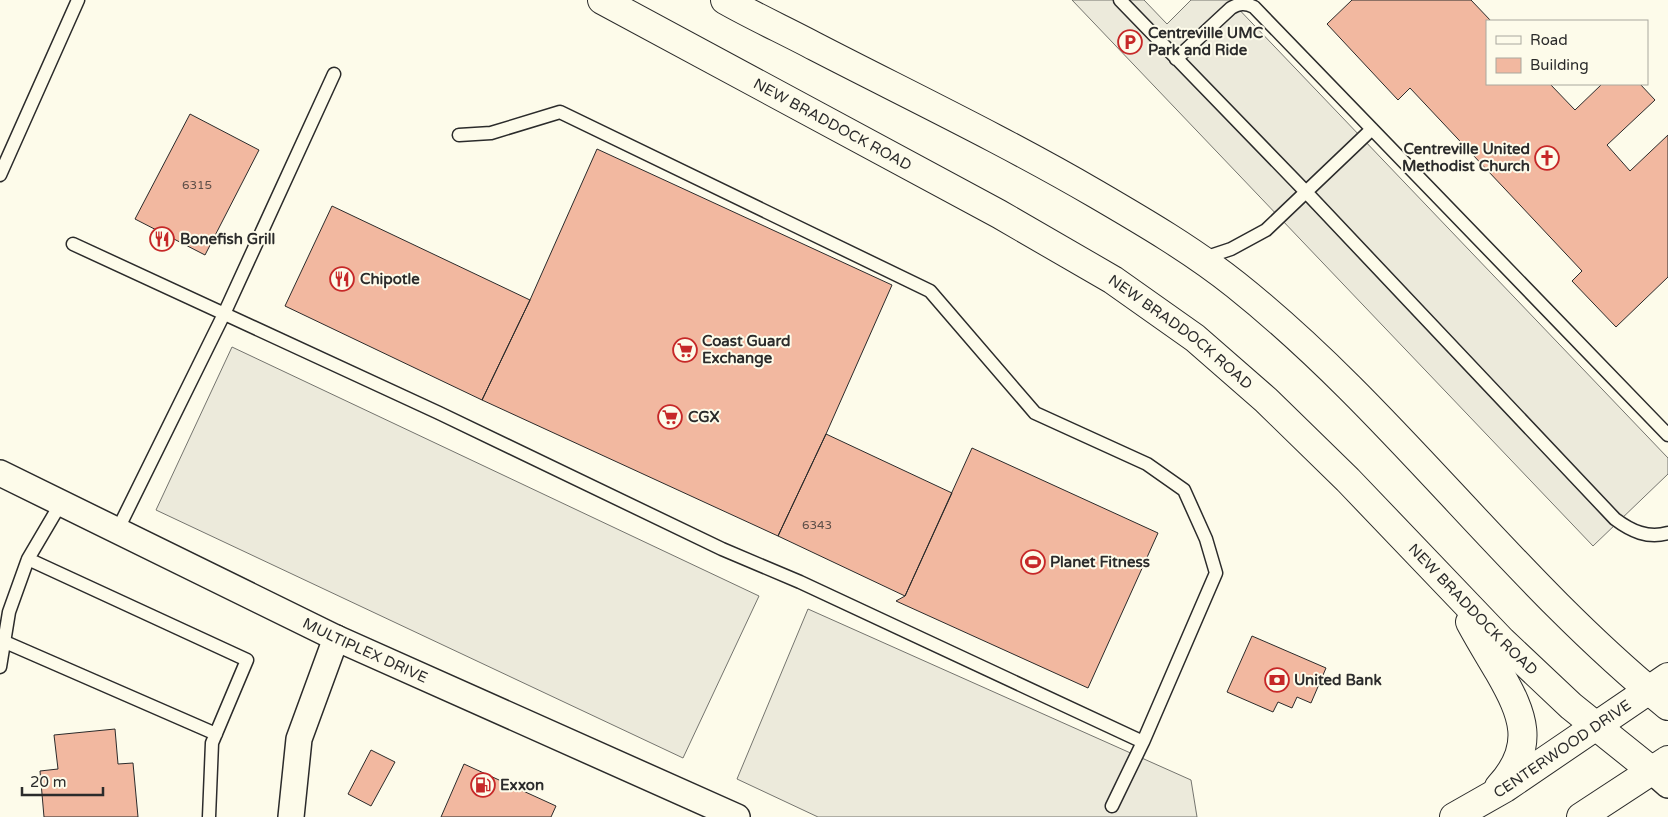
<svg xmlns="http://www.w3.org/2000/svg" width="1668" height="817" viewBox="0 0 1668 817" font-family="'Varela Round',sans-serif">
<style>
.parking{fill:#eceadb;stroke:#74746e}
.building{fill:#f2b8a0;stroke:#2b2b2b}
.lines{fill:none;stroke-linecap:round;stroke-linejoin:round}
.service-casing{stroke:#2b2b2b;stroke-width:15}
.minor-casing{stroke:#2b2b2b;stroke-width:28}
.tertiary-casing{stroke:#2b2b2b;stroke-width:30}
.service{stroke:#fdfbea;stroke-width:12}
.minor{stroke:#fdfbea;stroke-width:25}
.tertiary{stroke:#fdfbea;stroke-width:28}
.labels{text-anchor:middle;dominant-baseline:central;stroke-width:4;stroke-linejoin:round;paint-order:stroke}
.number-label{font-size:12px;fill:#5d4e48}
.poi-label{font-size:15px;font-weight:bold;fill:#2b2b2b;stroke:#fdfbea;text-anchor:start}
.street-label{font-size:15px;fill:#2b2b2b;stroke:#fdfbea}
</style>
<rect width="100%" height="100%" fill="#fdfbea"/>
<path class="parking" d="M 1072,0 L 1144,0 L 1167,24 L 1191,0 L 1230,0 L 1668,458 L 1668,474 L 1593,546 Z
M 232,347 L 759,596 L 683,758 L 156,510 Z
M 808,609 L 1191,780 L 1197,817 L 818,817 L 737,779 Z"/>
<path class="building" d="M 1352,0 L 1471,0 L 1491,21 L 1487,21 L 1487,84 L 1550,84 L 1575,110 L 1602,84 L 1640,84 L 1655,100 L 1607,145 L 1630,171 L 1668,135 L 1668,277 L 1616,327 L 1572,281 L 1582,271 L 1410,88 L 1398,100 L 1327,24 Z
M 190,114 L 259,150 L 205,255 L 135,219 Z
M 597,149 L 892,285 L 826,434 L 778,536 L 482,400 L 530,300 Z
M 332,206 L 530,300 L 482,400 L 285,306 Z
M 826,434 L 952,493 L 905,596 L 778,536 Z
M 972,448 L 1158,533 L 1088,688 L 896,601 L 905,596 Z
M 1252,636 L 1326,668 L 1311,703 L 1297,697 L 1292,708 L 1278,702 L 1273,712 L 1227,692 Z
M 115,729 L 118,764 L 133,763 L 138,817 L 44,817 L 40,771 L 58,769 L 54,735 Z
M 371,750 L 395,762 L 371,806 L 348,794 Z
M 464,764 L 556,806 L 551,817 L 441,817 Z"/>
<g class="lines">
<g class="service-casing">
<path id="service" d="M 1120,0 L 1306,192 L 1615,519 C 1631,531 1648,539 1668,533
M 1176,59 L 1231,8 C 1240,3 1245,3 1254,7 L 1668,435
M 0,175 L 78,0
M 73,244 L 439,413 L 722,549 L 800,582 L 1143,742 L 1216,573 L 1206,539 L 1184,490 L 1147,464 L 1035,413 L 930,291 L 560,112 L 491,133 L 459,135
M 1201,259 L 1231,249 L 1266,230 L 1372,129
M 117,531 L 224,314 L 334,74
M 28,559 L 61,503
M 5,642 L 216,734
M 0,667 L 9,612 L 28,559 L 247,660 L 212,743 L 209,817
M 1112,806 L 1143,742"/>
</g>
<g class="minor-casing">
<g id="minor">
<path id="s1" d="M 0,473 L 336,638 L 737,817"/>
<path d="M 1652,771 L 1668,785"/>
<path d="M 291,817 L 299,739 L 336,638"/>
</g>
</g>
<g class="tertiary-casing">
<g id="tertiary">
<path id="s2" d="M 602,0 L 999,214 L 1113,280 L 1195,338 L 1266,400 L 1348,480 L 1502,641 L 1571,706 L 1652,771"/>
<path d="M 725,0 C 755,17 786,31 816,47 C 909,95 1005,141 1096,194 C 1144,222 1192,250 1236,285 C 1394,411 1511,579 1668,706"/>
<path d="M 1470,622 C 1479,639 1489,655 1499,672 C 1523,714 1537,746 1499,787"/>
<path id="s3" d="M 1454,817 L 1505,788 L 1668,677"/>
<path d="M 1581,817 L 1668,760"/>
</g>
</g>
<use href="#service" class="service"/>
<use href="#minor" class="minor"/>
<use href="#tertiary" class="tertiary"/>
</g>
<defs>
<g id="parking-ring" transform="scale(1.25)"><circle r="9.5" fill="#fdfbea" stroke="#c62828" stroke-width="1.5"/><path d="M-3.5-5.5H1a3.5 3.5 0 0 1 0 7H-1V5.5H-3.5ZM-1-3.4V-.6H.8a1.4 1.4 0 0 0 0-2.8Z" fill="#c62828"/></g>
<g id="church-ring" transform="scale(1.25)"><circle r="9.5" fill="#fdfbea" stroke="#c62828" stroke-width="1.5"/><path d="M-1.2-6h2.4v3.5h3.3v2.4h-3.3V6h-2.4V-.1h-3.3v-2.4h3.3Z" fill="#c62828"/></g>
<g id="restaurant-ring" transform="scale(1.25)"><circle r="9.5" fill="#fdfbea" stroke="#c62828" stroke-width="1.5"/><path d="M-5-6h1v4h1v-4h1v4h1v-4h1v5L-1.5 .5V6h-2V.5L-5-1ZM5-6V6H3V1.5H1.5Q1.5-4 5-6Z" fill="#c62828"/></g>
<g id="supermarket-ring" transform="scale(1.25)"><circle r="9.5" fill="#fdfbea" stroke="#c62828" stroke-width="1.5"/><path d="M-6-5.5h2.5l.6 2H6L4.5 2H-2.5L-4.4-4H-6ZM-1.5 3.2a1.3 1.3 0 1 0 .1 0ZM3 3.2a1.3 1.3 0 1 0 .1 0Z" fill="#c62828"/></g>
<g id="stadium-ring" transform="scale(1.25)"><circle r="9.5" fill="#fdfbea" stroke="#c62828" stroke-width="1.5"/><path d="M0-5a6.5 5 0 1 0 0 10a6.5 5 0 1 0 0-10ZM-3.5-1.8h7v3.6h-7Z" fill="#c62828"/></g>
<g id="bank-ring" transform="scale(1.25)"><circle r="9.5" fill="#fdfbea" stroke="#c62828" stroke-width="1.5"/><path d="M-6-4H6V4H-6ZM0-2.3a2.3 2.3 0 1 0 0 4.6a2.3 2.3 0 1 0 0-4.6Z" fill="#c62828"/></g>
<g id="fuel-ring" transform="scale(1.25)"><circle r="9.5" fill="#fdfbea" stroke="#c62828" stroke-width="1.5"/><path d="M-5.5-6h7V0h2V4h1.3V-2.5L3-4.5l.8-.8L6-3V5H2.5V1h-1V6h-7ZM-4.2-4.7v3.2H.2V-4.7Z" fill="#c62828"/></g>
</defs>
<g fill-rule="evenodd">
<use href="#parking-ring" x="1130" y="42"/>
<use href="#church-ring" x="1547" y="158"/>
<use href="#restaurant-ring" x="162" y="239"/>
<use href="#restaurant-ring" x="342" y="279"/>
<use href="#supermarket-ring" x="685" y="350"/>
<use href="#supermarket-ring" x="670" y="417"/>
<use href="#stadium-ring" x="1033" y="562"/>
<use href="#bank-ring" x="1277" y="680"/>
<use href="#fuel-ring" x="483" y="785"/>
</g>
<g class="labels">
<g class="number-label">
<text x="197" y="185">6315</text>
<text x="817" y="525">6343</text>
</g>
<g class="poi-label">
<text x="1148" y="33">Centreville UMC<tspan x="1148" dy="17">Park and Ride</tspan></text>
<text x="1530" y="149" text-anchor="end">Centreville United<tspan x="1530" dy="17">Methodist Church</tspan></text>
<text x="180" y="239">Bonefish Grill</text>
<text x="360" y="279">Chipotle</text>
<text x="702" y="341">Coast Guard<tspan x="702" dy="17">Exchange</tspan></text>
<text x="688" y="417">CGX</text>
<text x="1050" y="562">Planet Fitness</text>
<text x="1294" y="680">United Bank</text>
<text x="500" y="785">Exxon</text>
</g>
<g class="street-label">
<text stroke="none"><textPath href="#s2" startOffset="262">NEW BRADDOCK ROAD</textPath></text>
<text stroke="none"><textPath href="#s2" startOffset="668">NEW BRADDOCK ROAD</textPath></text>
<text stroke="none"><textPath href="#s2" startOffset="1072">NEW BRADDOCK ROAD</textPath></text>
<text stroke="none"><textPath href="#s1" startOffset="406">MULTIPLEX DRIVE</textPath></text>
<text stroke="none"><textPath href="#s3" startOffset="128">CENTERWOOD DRIVE</textPath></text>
</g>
</g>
<rect x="1486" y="20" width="162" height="65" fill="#fdfbea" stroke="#a9a89e"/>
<rect x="1496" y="36" width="25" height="8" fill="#fdfbea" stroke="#a9a89e"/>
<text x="1530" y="45" font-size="15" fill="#2b2b2b">Road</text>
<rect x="1496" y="58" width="25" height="15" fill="#f2b8a0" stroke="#a9a89e"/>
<text x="1530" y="70" font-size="15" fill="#2b2b2b">Building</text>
<path d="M22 787v8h81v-8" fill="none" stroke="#2b2b2b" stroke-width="2.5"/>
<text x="30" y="787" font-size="15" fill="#2b2b2b" stroke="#fdfbea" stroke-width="4" paint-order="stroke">20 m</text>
</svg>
